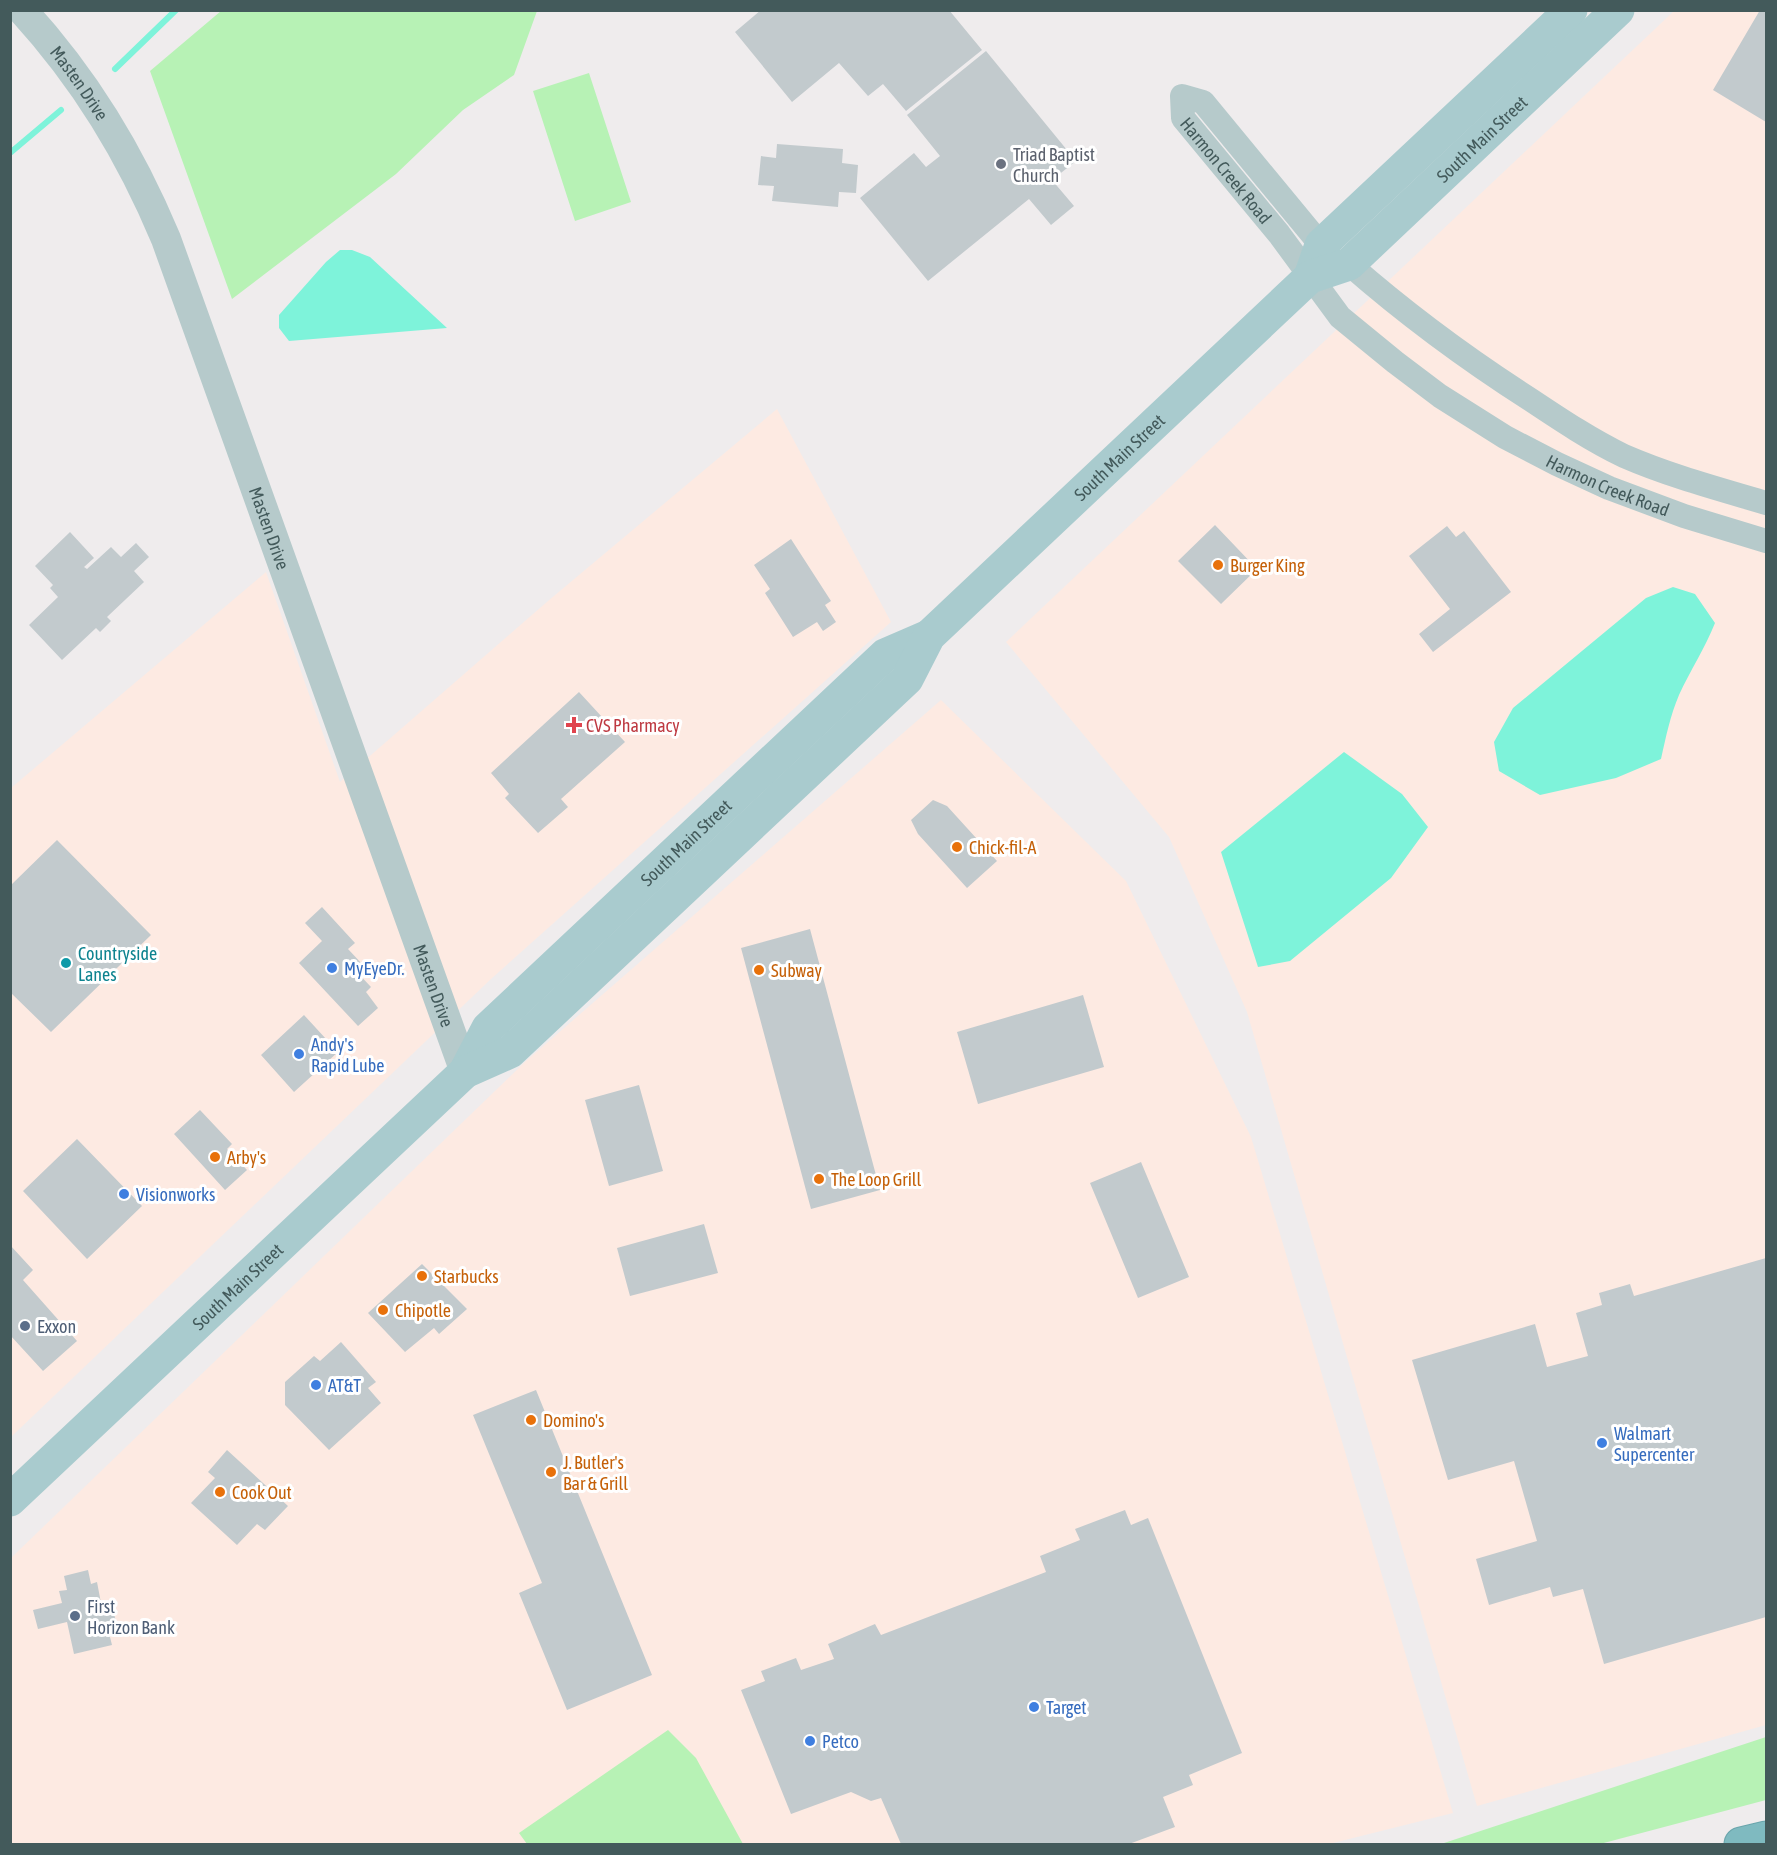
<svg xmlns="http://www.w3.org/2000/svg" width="1777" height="1855" viewBox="0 0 1777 1855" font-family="'Asap Condensed',sans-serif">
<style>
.commercial{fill:#fdeae2}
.green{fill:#b7f2b5}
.water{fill:#7ef3da}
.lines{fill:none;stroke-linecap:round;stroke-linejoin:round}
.stream{stroke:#7ef3da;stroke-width:6}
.building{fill:#c2cacd}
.motorway-casing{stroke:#6aa5ac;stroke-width:35}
.minor{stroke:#b6cacb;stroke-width:24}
.tertiary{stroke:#b6cacb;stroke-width:30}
.primary{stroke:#a9cbce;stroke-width:33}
.motorway{stroke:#7fbac0;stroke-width:33}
.worship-dot{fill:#6b7280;stroke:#fff;stroke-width:2}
.food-dot{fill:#e8710a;stroke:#fff;stroke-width:2}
.health-dot{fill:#e0444e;stroke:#fff;stroke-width:2}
.culture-dot{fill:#0f9aa8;stroke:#fff;stroke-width:2}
.shop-dot{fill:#3f7fe0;stroke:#fff;stroke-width:2}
.service-dot{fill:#5c6f8a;stroke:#fff;stroke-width:2}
.labels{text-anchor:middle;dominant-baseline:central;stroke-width:6;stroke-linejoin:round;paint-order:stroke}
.street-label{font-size:18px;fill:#435a5b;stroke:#fff}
.worship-label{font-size:18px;fill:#5b616d;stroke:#fff;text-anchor:start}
.food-label{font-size:18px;fill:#c56008;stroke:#fff;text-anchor:start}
.health-label{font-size:18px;fill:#be3a42;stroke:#fff;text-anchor:start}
.culture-label{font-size:18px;fill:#0d838f;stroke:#fff;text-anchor:start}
.shop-label{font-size:18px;fill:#366cbe;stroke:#fff;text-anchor:start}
.service-label{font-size:18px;fill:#4e5e75;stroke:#fff;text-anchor:start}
</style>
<rect width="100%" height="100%" fill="#efeced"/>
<path class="commercial" d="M 1674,11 L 1766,11 L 1766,1725 L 1477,1806 L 1247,1012 L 1169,837 L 1006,642 Z
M 777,409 L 891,622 L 491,979 L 11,1437 L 11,788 L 266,572 L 340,782 L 548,601 Z
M 941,700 L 1126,881 L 1251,1137 L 1453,1813 L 1329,1844 L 11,1844 L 11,1558 L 525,1062 Z"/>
<path class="green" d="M 221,11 L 221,10 L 537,11 L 514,75 L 463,110 L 396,174 L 232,299 L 150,71 Z
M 589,73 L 631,202 L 575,221 L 533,91 Z
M 668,1730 L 696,1758 L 743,1844 L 527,1844 L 519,1833 Z
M 1766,1737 L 1766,1800 L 1600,1844 L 1441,1844 Z"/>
<path class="water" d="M 340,250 L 352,250 L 370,257 L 447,328 L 289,341 L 279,328 L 279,315 L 326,262 Z
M 1673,587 L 1695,594 L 1715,623 C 1705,648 1690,671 1679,695 C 1670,716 1666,737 1661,759 L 1616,778 L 1540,795 L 1499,771 L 1494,742 L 1513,708 L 1646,598 Z
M 1344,752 L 1402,794 L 1428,827 L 1391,878 L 1290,961 L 1258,967 L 1221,852 Z"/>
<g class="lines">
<path class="stream" d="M 115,69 L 176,10
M 10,153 L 61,110"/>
</g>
<path class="building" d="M 761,10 L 949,10 L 982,50 L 906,111 L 883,84 L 868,96 L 839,63 L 792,102 L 735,32 Z
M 1760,10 L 1766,10 L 1766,122 L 1713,90 Z
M 986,51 L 1076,161 L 1052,180 L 1074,206 L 1051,225 L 1029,199 L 928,281 L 860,198 L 914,153 L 926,167 L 940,156 L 907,115 Z
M 777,144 L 843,149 L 842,163 L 858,165 L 856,193 L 839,192 L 838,207 L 772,201 L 774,186 L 758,185 L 761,156 L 776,158 Z
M 1215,525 L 1257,569 L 1221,604 L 1178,561 Z
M 1447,526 L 1456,537 L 1464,531 L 1511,592 L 1433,652 L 1419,634 L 1450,609 L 1409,556 Z
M 70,532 L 94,558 L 84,567 L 87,569 L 111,547 L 121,557 L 136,543 L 149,557 L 134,571 L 144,582 L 107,617 L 111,621 L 100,632 L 96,628 L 62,660 L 29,625 L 58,597 L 50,588 L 53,585 L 35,566 Z
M 791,539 L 831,601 L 825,605 L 836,622 L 823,631 L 817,622 L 793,637 L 765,593 L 770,589 L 754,565 Z
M 579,692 L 625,742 L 561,799 L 568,807 L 538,833 L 505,798 L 509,794 L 491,773 Z
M 933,800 L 947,806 L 997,861 L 967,888 L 918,834 L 911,820 Z
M 57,840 L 151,935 L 51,1032 L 10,992 L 10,886 Z
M 322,907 L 355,943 L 348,949 L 363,965 L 356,971 L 371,987 L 366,992 L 378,1008 L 358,1026 L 299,963 L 322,941 L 305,923 Z
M 810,929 L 880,1190 L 811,1209 L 741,948 Z
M 1083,995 L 1104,1067 L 978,1104 L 957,1032 Z
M 304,1015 L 338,1052 L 294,1092 L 261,1055 Z
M 639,1085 L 663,1171 L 609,1186 L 585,1100 Z
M 200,1110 L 232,1144 L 227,1149 L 247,1170 L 225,1190 L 174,1134 Z
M 77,1139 L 142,1206 L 87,1259 L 23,1191 Z
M 1141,1162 L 1189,1277 L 1138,1298 L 1090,1183 Z
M 704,1224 L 718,1273 L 630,1296 L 617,1248 Z
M 10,1245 L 33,1270 L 23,1280 L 77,1341 L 43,1371 L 10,1335 Z
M 1766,1258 L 1766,1617 L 1604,1664 L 1583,1589 L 1553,1597 L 1550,1587 L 1489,1605 L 1476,1559 L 1537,1541 L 1514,1461 L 1448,1480 L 1412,1360 L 1535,1324 L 1547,1367 L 1588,1356 L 1576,1313 L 1602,1305 L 1599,1293 L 1630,1284 L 1634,1296 Z
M 422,1264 L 467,1309 L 439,1334 L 434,1328 L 405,1352 L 368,1313 Z
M 341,1342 L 376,1382 L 368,1388 L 381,1403 L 329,1450 L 285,1405 L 285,1382 L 314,1356 L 320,1361 Z
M 536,1390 L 652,1675 L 567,1710 L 519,1593 L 542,1583 L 473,1415 Z
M 227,1450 L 288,1506 L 265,1530 L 257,1524 L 237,1545 L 191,1503 L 215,1478 L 208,1472 Z
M 1125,1510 L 1131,1525 L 1148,1518 L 1242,1753 L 1189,1775 L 1193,1785 L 1163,1797 L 1175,1827 L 1129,1844 L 901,1844 L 881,1798 L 871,1801 L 851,1792 L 791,1814 L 741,1690 L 765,1681 L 761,1671 L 796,1658 L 801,1670 L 834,1659 L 828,1644 L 875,1624 L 881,1635 L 1046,1572 L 1040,1556 L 1080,1540 L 1075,1529 Z
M 88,1570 L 91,1584 L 97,1582 L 101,1603 L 111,1600 L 118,1631 L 109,1633 L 112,1645 L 74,1654 L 67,1622 L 38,1629 L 33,1610 L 62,1603 L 59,1591 L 67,1590 L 64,1576 Z"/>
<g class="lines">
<g class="motorway-casing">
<path id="motorway" d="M 1741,1844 L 1766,1838"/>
</g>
<g class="minor">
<path id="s1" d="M 1321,245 L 1203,102 L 1182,96 L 1183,118 L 1279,234 L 1340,317 L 1395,362 L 1440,396 L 1505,437 L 1557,464 L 1609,488 L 1684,516 L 1766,541"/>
<path d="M 1349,264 C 1406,314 1467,359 1531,400 C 1561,420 1591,440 1624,456 C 1670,476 1719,489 1766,503"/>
</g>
<path class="tertiary" id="s2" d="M 22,10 C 85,79 130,153 166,239 L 465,1072"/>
<g class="primary">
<path d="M 1310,277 L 1321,245 L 1571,10"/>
<path id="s3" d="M 465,1072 L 488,1028 L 885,655 L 929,636"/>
<path id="s4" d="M 10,1500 L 465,1072 L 510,1052 L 907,679 L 929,636 L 1310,277 L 1349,264 L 1618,10"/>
</g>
<use href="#motorway" class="motorway"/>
</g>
<circle class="worship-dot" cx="1001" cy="164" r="6"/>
<g class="food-dot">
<circle cx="1218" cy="565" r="6"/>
<circle cx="957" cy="847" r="6"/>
<circle cx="759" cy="970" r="6"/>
<circle cx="215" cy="1157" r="6"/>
<circle cx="819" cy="1179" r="6"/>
<circle cx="422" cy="1276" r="6"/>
<circle cx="383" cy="1310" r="6"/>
<circle cx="531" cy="1420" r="6"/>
<circle cx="551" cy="1472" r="6"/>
<circle cx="220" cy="1492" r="6"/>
</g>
<path class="health-dot" d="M571 716h6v6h6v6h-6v6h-6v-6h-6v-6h6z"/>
<circle class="culture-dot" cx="66" cy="963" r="6"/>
<g class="shop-dot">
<circle cx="332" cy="968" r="6"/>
<circle cx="299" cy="1054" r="6"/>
<circle cx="124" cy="1194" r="6"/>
<circle cx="316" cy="1385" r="6"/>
<circle cx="1602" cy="1443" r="6"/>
<circle cx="1034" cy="1707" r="6"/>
<circle cx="810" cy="1741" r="6"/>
</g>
<g class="service-dot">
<circle cx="25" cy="1326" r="6"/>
<circle cx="75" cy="1616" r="6"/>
</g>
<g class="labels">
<g class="street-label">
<text stroke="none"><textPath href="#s2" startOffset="93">Masten Drive</textPath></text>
<text stroke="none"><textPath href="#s4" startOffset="2014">South Main Street</textPath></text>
<text stroke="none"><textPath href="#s1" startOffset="297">Harmon Creek Road</textPath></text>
<text stroke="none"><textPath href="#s4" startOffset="1528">South Main Street</textPath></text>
<text stroke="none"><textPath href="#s1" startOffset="801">Harmon Creek Road</textPath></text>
<text stroke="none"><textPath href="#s2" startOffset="579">Masten Drive</textPath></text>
<text stroke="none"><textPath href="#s3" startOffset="321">South Main Street</textPath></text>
<text stroke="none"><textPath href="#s2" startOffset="1065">Masten Drive</textPath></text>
<text stroke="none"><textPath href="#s4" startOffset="312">South Main Street</textPath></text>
</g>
<g class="worship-label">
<text x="1013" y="154">Triad Baptist<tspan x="1013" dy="21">Church</tspan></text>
</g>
<g class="food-label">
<text x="1230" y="565">Burger King</text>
<text x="969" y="847">Chick-fil-A</text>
<text x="771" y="970">Subway</text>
<text x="227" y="1157">Arby's</text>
<text x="831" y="1179">The Loop Grill</text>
<text x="434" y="1276">Starbucks</text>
<text x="395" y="1310">Chipotle</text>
<text x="543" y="1420">Domino's</text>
<text x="563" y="1462">J. Butler's<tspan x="563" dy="21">Bar &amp; Grill</tspan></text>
<text x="232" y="1492">Cook Out</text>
</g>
<g class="health-label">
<text x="586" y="725">CVS Pharmacy</text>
</g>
<g class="culture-label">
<text x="78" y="953">Countryside<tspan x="78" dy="21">Lanes</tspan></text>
</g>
<g class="shop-label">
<text x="344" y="968">MyEyeDr.</text>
<text x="311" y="1044">Andy's<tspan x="311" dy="21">Rapid Lube</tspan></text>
<text x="136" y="1194">Visionworks</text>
<text x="328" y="1385">AT&amp;T</text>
<text x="1614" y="1433">Walmart<tspan x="1614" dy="21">Supercenter</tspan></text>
<text x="1046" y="1707">Target</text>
<text x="822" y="1741">Petco</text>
</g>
<g class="service-label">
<text x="37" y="1326">Exxon</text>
<text x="87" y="1606">First<tspan x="87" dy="21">Horizon Bank</tspan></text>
</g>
</g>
<rect width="1777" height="1855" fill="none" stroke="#435a5b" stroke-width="24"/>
</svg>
